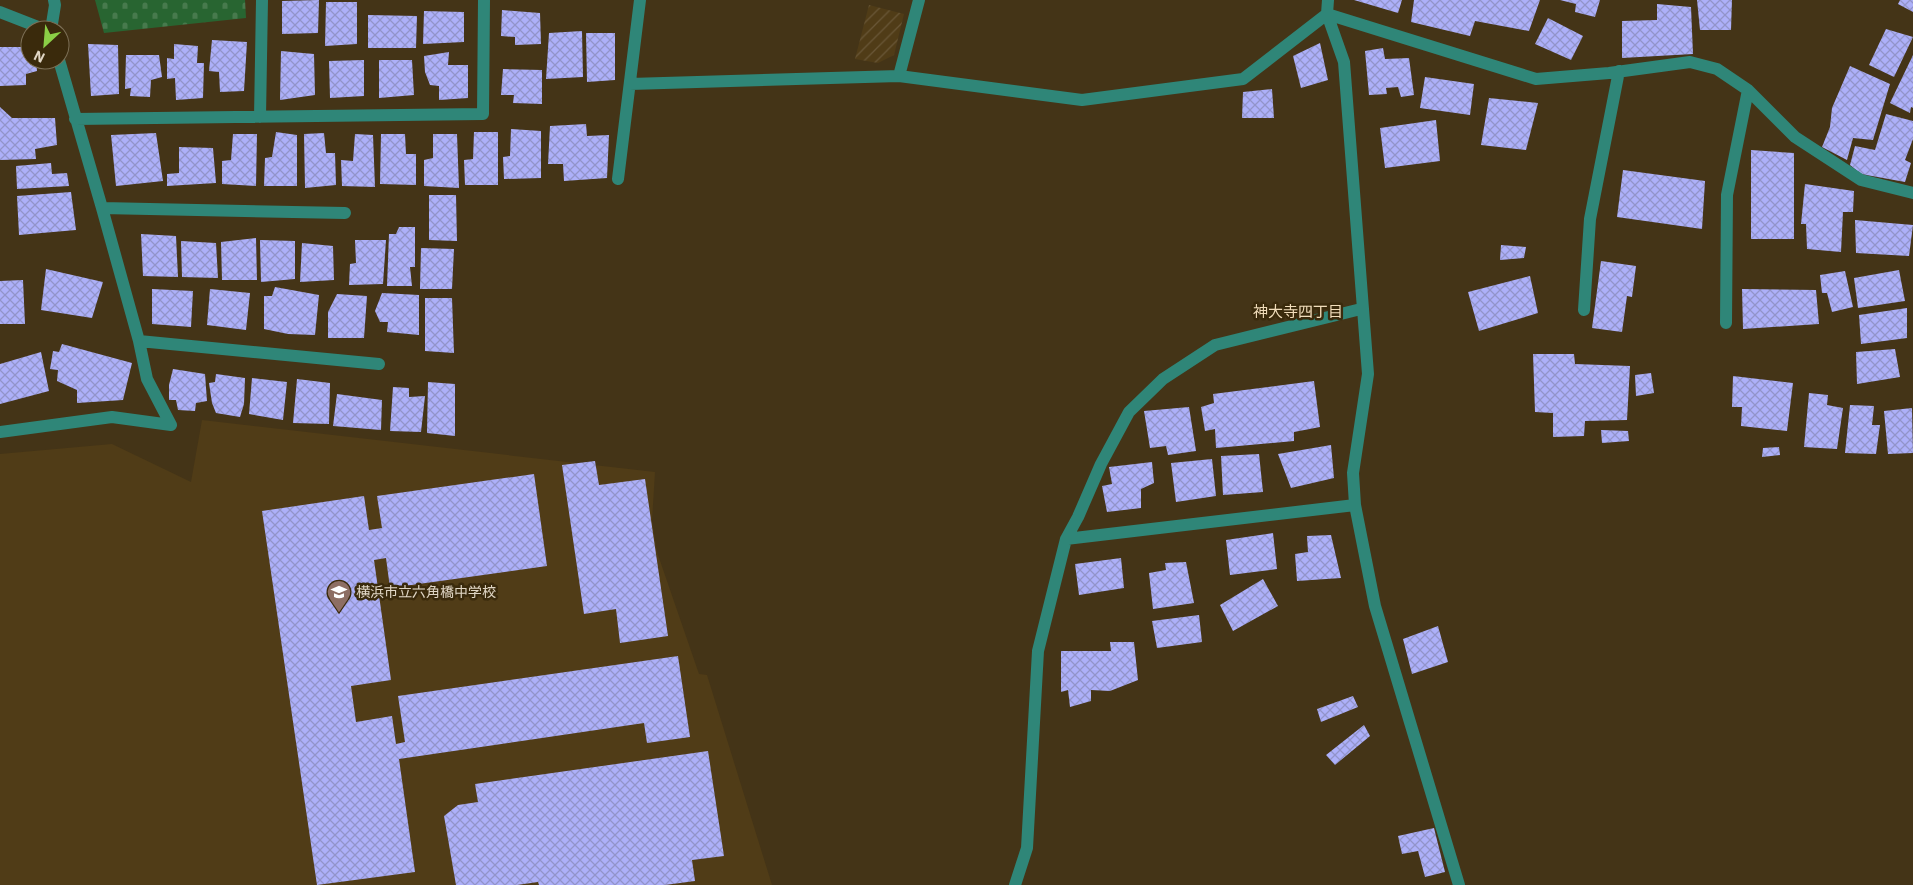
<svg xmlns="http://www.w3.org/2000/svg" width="1913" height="885" viewBox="0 0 1913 885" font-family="'IBM Plex Sans','Noto Sans JP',sans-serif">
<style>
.built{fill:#503c17}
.industrial{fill:url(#industrial-furrows)}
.cemetery{fill:url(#cemetery-stones)}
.building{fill:url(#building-cross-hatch)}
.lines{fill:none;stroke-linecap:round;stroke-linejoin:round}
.minor{stroke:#2f8678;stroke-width:12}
.labels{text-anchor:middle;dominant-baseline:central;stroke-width:5;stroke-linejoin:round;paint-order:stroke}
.poi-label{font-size:14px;fill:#e0d6c5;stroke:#3a2a0c;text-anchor:start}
.neighbourhood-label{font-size:15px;fill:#f1ddbb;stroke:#3a2a0c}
</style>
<defs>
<pattern id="industrial-furrows" width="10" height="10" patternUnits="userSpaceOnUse" patternTransform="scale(1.25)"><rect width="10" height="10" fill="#503c17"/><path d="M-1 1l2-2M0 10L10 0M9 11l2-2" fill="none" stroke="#695737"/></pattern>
<pattern id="cemetery-stones" width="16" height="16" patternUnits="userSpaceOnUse" patternTransform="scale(1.25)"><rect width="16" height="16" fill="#286531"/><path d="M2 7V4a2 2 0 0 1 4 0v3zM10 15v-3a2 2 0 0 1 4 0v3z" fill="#477a4d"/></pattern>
<pattern id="building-cross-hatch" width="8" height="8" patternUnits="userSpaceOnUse" patternTransform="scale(1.25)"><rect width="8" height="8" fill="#adb0f9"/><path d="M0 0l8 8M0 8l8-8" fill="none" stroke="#9294ca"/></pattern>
</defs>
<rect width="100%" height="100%" fill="#443417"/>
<path class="built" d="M 202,420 L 655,472 L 652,521 L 657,552 L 699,674 L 707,675 L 772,885 L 0,885 L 0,454 L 112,444 L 191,482 Z"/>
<path class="industrial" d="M 869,5 L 904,14 L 894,55 L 878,63 L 855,59 Z"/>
<path class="cemetery" d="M 95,0 L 245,0 L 246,18 L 104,33 Z"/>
<path class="building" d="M 319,0 L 318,33 L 282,34 L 282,1 Z
M 1354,0 L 1402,0 L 1398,13 Z
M 1414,0 L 1540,0 L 1529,31 L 1475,21 L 1470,36 L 1411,22 Z
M 1560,0 L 1600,0 L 1595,17 L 1575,12 L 1576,4 Z
M 1697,0 L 1732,0 L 1731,30 L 1700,30 Z
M 1900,0 L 1913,0 L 1913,12 L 1898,4 Z
M 326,2 L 357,2 L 357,44 L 325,46 Z
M 1657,4 L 1691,7 L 1693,54 L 1622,58 L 1622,21 L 1657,20 Z
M 502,10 L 540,13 L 541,44 L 515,45 L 515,37 L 501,36 Z
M 424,11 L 464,12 L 464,42 L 423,44 Z
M 368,15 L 417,16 L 416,48 L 368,48 Z
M 1548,18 L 1583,36 L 1571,60 L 1535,44 Z
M 1886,29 L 1913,37 L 1894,77 L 1869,65 Z
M 582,31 L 583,77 L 546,79 L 549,33 Z
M 586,33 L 615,33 L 615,80 L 587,82 Z
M 212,40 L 247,42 L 244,91 L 220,92 L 219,72 L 209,71 Z
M 1320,43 L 1328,80 L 1301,88 L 1293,56 Z
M 88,44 L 118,45 L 119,94 L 91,96 Z
M 174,44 L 198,46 L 197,63 L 204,63 L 203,98 L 176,100 L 175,78 L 167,79 L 167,58 L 174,59 Z
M 0,47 L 30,47 L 30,60 L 36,60 L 37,71 L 26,74 L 26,85 L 0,86 Z
M 1383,48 L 1385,59 L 1409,58 L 1414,95 L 1401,97 L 1398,87 L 1386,88 L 1387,94 L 1369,95 L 1365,51 Z
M 281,51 L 314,54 L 315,95 L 280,100 Z
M 449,52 L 448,65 L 468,65 L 468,98 L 439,100 L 439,86 L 430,85 L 425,72 L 424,56 Z
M 126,55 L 159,55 L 162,77 L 151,80 L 150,97 L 130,96 L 131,88 L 125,89 Z
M 1913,55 L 1913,108 L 1911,107 L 1910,113 L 1890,103 Z
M 364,60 L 364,96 L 330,98 L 329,61 Z
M 379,60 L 412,60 L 414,95 L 379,98 Z
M 1850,66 L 1890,84 L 1873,140 L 1853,138 L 1847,160 L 1822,147 L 1830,127 L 1832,108 Z
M 503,69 L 542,70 L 542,104 L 513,103 L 514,95 L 501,95 Z
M 1425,77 L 1474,84 L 1470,115 L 1420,108 Z
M 1272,89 L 1274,118 L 1242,118 L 1243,92 Z
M 1489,98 L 1538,103 L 1526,150 L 1481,145 Z
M 0,107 L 12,118 L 55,118 L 57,145 L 35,149 L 36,159 L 0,160 Z
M 1886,114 L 1913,121 L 1913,139 L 1905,160 L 1911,163 L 1905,182 L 1861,174 L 1850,165 L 1855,146 L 1875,150 Z
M 1436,120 L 1440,161 L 1385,168 L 1380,128 Z
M 586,124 L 587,136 L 609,135 L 607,178 L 564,181 L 563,164 L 548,164 L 550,126 Z
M 511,129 L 541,131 L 541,178 L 504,179 L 503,157 L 510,156 Z
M 276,132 L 297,135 L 297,186 L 264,186 L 265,158 L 272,157 Z
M 474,132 L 498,132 L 498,185 L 465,185 L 464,160 L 473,159 Z
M 156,133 L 163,181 L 116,186 L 111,135 Z
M 324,133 L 326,153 L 335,153 L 336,185 L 305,188 L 304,134 Z
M 233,134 L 257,134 L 256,186 L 222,184 L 222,161 L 231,160 Z
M 355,134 L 373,135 L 375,187 L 342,186 L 341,160 L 353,161 Z
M 381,134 L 405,134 L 406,154 L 416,154 L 416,185 L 380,184 Z
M 433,134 L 457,134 L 459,188 L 424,186 L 424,160 L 433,158 Z
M 179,147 L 213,148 L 216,183 L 167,186 L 167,174 L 179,173 Z
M 1751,150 L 1794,153 L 1794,239 L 1751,239 Z
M 51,163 L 52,174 L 67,173 L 69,186 L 17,189 L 16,166 Z
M 1623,170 L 1705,181 L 1702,229 L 1617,217 Z
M 1805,184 L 1854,191 L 1853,212 L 1843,212 L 1841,252 L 1807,249 L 1806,224 L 1801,224 Z
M 71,192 L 76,230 L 19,235 L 17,196 Z
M 429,195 L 456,195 L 457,241 L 429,240 Z
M 1855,220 L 1913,225 L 1909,256 L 1856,253 Z
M 399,227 L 415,227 L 415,267 L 410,267 L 412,286 L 387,286 L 389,234 L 396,234 Z
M 141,234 L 176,236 L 178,277 L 143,276 Z
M 256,238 L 257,280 L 222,280 L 221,242 Z
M 260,240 L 295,241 L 295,279 L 261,282 Z
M 355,240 L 386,240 L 383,284 L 349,285 L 350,264 L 356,263 Z
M 181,241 L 216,243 L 218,278 L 182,277 Z
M 302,243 L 333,246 L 334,280 L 300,282 Z
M 1501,245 L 1526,247 L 1524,258 L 1500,260 Z
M 421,248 L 454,249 L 452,289 L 420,289 Z
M 1601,261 L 1636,266 L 1632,297 L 1627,296 L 1622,332 L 1592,328 Z
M 46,269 L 103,282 L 92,318 L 41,310 Z
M 1899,270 L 1905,301 L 1858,308 L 1854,278 Z
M 1845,271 L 1853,307 L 1832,312 L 1827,293 L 1822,293 L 1820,275 Z
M 1530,276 L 1538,313 L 1479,331 L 1468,292 Z
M 23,280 L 25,324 L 0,324 L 0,281 Z
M 275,287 L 319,295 L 315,335 L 288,334 L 264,329 L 264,296 L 272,296 Z
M 152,289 L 193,291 L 191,327 L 152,324 Z
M 210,289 L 250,293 L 246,330 L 207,325 Z
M 1742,289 L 1816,290 L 1819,324 L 1743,329 Z
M 382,293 L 419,295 L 419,335 L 387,332 L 388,322 L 380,322 L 375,311 Z
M 337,294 L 367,296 L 364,338 L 328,338 L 328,312 Z
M 425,298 L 452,298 L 454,353 L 425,351 Z
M 1907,308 L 1907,338 L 1861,344 L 1859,315 Z
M 62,344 L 132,363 L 123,400 L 77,403 L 77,390 L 57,381 L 58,370 L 50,369 L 53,351 L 59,352 Z
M 1895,349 L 1900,377 L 1857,384 L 1856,352 Z
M 41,352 L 49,391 L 0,404 L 0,364 Z
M 1533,354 L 1574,354 L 1575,364 L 1630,366 L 1627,420 L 1585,421 L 1584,436 L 1553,437 L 1553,413 L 1535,412 Z
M 173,369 L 205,374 L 207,401 L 196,403 L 195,411 L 178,410 L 176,400 L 169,400 L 169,385 Z
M 1651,373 L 1654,393 L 1636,396 L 1635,375 Z
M 216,374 L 245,378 L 244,404 L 240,417 L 216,413 L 212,403 L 209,383 L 215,382 Z
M 1733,376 L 1793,383 L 1787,431 L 1741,426 L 1742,407 L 1732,407 Z
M 252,378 L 287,382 L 283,420 L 249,414 Z
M 297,379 L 330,383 L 329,424 L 293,423 Z
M 1314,381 L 1320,427 L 1294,432 L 1294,441 L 1216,448 L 1215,429 L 1205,431 L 1201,407 L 1214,403 L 1213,394 Z
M 428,382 L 455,384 L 455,436 L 427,433 Z
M 393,387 L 409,388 L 409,397 L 425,396 L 421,432 L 390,431 Z
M 1809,393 L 1828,395 L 1827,405 L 1843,408 L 1837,449 L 1804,447 Z
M 337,394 L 382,400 L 381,430 L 333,426 Z
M 1850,405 L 1874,406 L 1872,425 L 1880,425 L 1876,454 L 1845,453 Z
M 1189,407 L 1196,451 L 1168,455 L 1166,446 L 1150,448 L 1144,411 Z
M 1912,408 L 1913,453 L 1888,454 L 1884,411 Z
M 1601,430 L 1628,431 L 1629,441 L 1602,443 Z
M 1331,445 L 1334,478 L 1291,488 L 1278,454 Z
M 1779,447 L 1780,455 L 1762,457 L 1763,448 Z
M 1259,454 L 1263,492 L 1223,495 L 1221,456 Z
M 1212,459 L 1216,496 L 1176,502 L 1171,463 Z
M 595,461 L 599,485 L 645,479 L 668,636 L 620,643 L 616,609 L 584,614 L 562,465 Z
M 1152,462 L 1154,483 L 1141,489 L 1141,508 L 1107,512 L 1102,486 L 1112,484 L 1109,467 Z
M 534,474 L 547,566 L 390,588 L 386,558 L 374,560 L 391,680 L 351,686 L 356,722 L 392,716 L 396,744 L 405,742 L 398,696 L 678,656 L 690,737 L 647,743 L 644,723 L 399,759 L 415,872 L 317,885 L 262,511 L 364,496 L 369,530 L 382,528 L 377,496 Z
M 1273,533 L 1277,569 L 1230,575 L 1226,540 Z
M 1331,535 L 1341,578 L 1297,581 L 1295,554 L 1308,552 L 1307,536 Z
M 1121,558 L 1124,588 L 1079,595 L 1075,564 Z
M 1186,562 L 1194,603 L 1153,609 L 1149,573 L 1166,570 L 1165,563 Z
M 1263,579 L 1278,606 L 1233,631 L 1220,605 Z
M 1199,615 L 1202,642 L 1157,648 L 1152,621 Z
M 1438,626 L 1448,662 L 1412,674 L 1403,639 Z
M 1110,642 L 1134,642 L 1138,680 L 1110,691 L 1091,690 L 1091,701 L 1070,707 L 1068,690 L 1061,692 L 1061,651 L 1111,651 Z
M 1353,696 L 1358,707 L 1321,722 L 1317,709 Z
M 1364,725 L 1370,736 L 1335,765 L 1326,755 Z
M 708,751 L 724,856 L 692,860 L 695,881 L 665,885 L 539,885 L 538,882 L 517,885 L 456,885 L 444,816 L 458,805 L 478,802 L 475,784 Z
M 1434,828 L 1445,872 L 1425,877 L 1418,851 L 1402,854 L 1398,836 Z"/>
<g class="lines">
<path class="minor" d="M 1328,0 L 1327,14 L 1344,62 L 1368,374 L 1353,473 L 1355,505 L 1375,606 L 1459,885
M 0,12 L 46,30
M 51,30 L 55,5 L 54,0
M 59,60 L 102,208 L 139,341 L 147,379 L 171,425
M 899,76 L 919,0
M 630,84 L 899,76 L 1082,100 L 1243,79 L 1327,14 L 1536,79 L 1609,73 L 1690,62 L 1717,69 L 1748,90 L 1795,137 L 1861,180 L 1913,193
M 260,117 L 262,0
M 75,119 L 483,114 L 484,0
M 618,179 L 640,0
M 102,208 L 345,213
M 1584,310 L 1590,219 L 1619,71
M 1726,323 L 1727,195 L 1748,90
M 139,341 L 379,364
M 0,432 L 112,417 L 171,425
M 1066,539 L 1355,505
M 1015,885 L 1027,848 L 1038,651 L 1066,539 L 1078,517 L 1101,464 L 1129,412 L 1163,379 L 1215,345 L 1361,309"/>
</g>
<defs>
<g id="school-pin" transform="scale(1.25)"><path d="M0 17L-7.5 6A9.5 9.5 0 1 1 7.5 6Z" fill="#8d6e63" stroke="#3a2a0c"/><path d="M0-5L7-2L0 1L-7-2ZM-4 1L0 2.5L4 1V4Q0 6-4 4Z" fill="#fff"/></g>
</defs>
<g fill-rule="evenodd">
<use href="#school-pin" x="339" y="592"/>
</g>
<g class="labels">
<g class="poi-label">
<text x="356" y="592">横浜市立六角橋中学校</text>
</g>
<g class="neighbourhood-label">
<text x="1298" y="311">神大寺四丁目</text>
</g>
</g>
<g transform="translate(45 45) rotate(206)"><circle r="24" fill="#3a2a0c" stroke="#7c6f56"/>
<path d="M0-4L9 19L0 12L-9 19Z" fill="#8bce46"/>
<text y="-8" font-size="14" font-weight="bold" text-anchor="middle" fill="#e0d6c5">N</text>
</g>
</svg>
